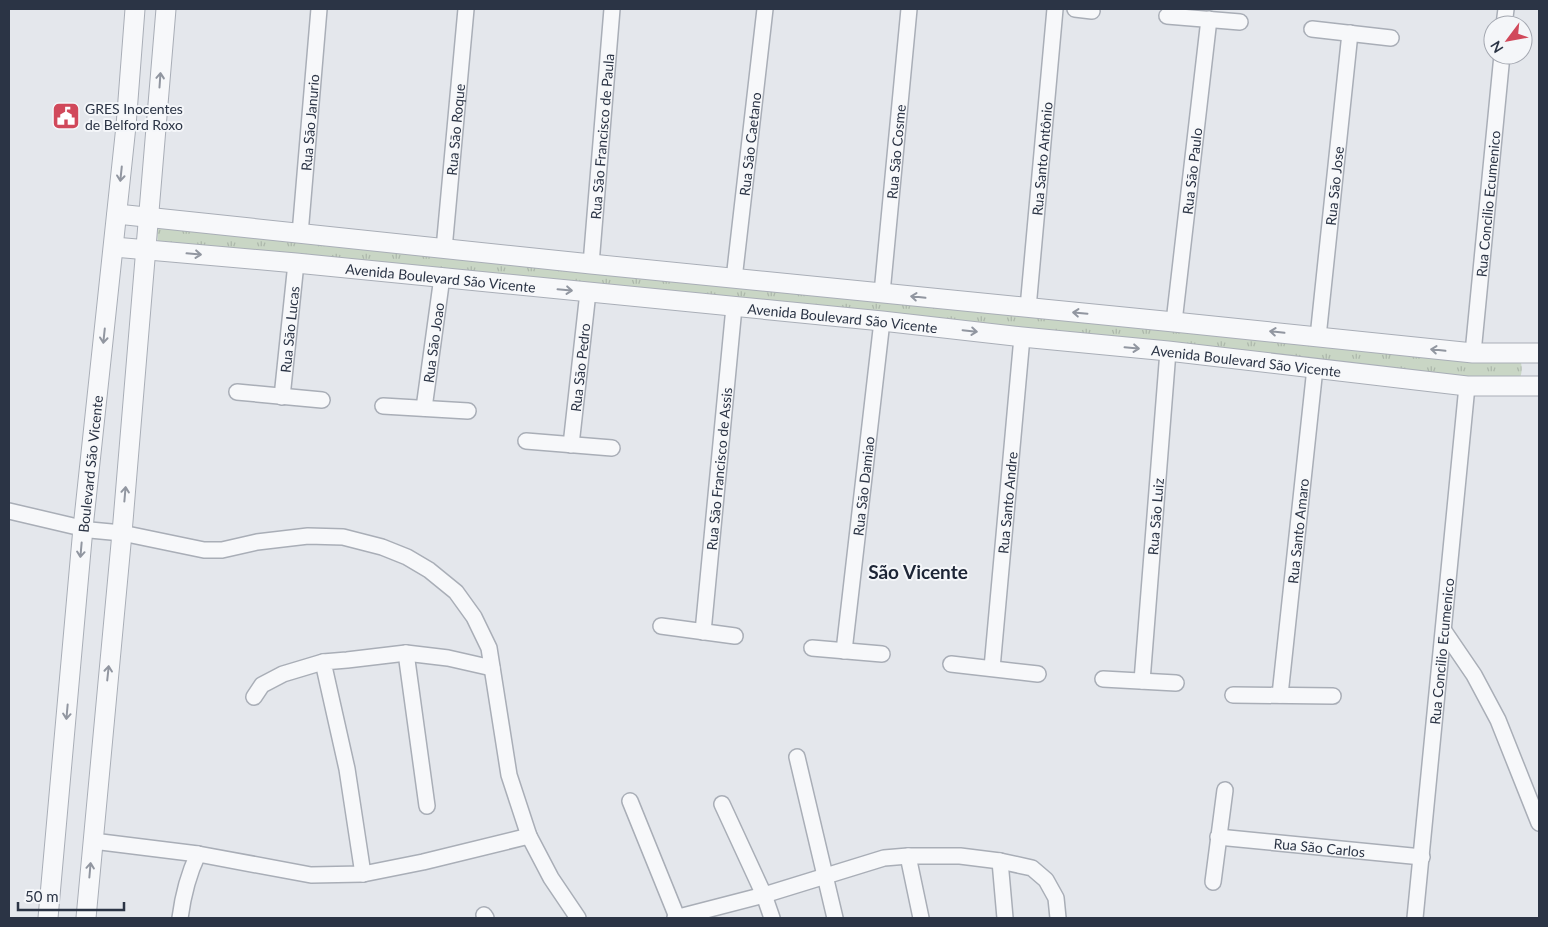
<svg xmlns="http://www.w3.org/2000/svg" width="1548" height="927" viewBox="0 0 1548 927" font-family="Lato,sans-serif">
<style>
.park{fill:url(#park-tufts)}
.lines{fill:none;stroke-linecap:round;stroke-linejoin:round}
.minor-casing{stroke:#a9aeb7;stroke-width:18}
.tertiary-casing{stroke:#a9aeb7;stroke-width:21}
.minor{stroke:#f7f8fa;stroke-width:15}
.tertiary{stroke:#f7f8fa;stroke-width:19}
.oneway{stroke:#9196a0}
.labels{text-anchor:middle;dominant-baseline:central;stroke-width:4;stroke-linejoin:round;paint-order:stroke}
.poi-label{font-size:14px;fill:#2b3445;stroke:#f4f6f9;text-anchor:start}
.street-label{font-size:14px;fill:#2b3445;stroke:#f4f6f9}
.district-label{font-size:19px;font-weight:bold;fill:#1d2536;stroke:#f4f6f9}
</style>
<defs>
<pattern id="park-tufts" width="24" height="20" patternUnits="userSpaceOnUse" patternTransform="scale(1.25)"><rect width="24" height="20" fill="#c9d6c5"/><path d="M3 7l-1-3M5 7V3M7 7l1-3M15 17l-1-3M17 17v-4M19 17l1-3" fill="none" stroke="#adb8ab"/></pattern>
</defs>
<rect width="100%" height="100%" fill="#e4e7ec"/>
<path class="park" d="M 157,226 L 1520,359 C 1523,368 1522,376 1517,384 L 158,247 Z"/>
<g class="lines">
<g class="minor-casing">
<g id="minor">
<path d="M 1075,9 L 1092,11"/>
<path d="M 1167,16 L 1240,22"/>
<path d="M 1504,25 L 1506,9"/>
<path d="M 1312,29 L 1391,38"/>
<path id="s1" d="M 300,234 L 319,9"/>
<path id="s2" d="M 444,249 L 466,9"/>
<path id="s3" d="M 591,264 L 612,9"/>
<path id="s4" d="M 734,279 L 765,9"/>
<path id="s5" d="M 882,293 L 909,9"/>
<path id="s6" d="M 1028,308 L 1055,9"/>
<path id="s7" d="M 1174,322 L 1209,19"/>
<path id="s8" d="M 1318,337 L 1350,33"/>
<path id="s9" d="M 1473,353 L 1502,55"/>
<path d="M 237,392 L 322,400"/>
<path id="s10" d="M 282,397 L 296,263"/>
<path d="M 383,406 L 468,411"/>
<path id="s11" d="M 424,408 L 442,277"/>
<path d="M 526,441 L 612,448"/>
<path id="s12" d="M 571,445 L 588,292"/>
<path d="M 9,511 L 90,530 L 122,533 L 204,550 L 222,550 L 257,542 L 308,536 L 343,537 L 382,547 L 407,557 L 429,570 L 456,592 L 474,617 L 489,648 L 509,775 L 529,836 L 551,878 L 578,918"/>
<path d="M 661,626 L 735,636"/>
<path d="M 1444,631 L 1474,675 L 1498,720 L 1539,823"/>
<path id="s13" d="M 703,632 L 734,307"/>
<path d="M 812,648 L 882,654"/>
<path id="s14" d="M 844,651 L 882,321"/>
<path d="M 406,653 L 427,806"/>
<path d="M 951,664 L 1038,674"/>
<path id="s15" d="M 992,668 L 1022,337"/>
<path d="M 1103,679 L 1176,683"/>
<path id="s16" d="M 1142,681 L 1168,351"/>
<path d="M 1233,695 L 1333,696"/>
<path id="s17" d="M 1280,695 L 1315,368"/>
<path d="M 254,697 L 262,685 L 283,674 L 323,662"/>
<path d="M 797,757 L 835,918"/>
<path d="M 630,801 L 677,917"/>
<path d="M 722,804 L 764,895 L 772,918"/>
<path id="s18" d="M 1218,837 L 1422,857"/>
<path d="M 93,841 L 198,854 L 311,875 L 363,874 L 423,862 L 529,836"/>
<path d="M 908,856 L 921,918"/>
<path d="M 1000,861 L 1005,918"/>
<path d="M 363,874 L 347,769 L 323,662 L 347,660 L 406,653 L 448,658 L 492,668"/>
<path d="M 1213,882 L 1225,790"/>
<path d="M 484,915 L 486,918"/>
<path d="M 180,918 C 183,895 188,875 198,854"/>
<path d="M 675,918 L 764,895 L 884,858 L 908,856 L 960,856 L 1000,861 L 1032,868 L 1046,880 L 1056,898 L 1058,918"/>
<path id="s19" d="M 1415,918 L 1467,386"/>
</g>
</g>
<g class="tertiary-casing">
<g id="tertiary">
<path d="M 117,214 L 591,264 L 1174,322 L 1473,353 L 1539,353"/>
<path id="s20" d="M 114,247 L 296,263 L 882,321 L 1022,337 L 1168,351 L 1467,386 L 1539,386"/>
<path id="s21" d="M 48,918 L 83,528 L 126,126 L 135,9"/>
<path d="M 86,918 L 122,533 L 166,9"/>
</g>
</g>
<use href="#minor" class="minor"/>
<use href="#tertiary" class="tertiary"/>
</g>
<defs><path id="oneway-shaft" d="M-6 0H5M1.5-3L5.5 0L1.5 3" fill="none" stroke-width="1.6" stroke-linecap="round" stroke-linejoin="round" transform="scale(1.25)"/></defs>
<g class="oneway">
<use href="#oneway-shaft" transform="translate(160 80) rotate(-86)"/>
<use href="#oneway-shaft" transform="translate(121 174) rotate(96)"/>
<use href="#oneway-shaft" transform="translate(194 254) rotate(5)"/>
<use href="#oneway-shaft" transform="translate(565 290) rotate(5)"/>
<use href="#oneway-shaft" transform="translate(918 297) rotate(-174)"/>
<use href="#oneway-shaft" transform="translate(1080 313) rotate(-175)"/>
<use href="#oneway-shaft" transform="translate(970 331) rotate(6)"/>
<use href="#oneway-shaft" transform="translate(1277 332) rotate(-174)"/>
<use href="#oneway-shaft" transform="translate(104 336) rotate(96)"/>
<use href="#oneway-shaft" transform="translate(1132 348) rotate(5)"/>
<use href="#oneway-shaft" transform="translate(1438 350) rotate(-174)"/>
<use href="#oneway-shaft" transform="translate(125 494) rotate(-85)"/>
<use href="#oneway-shaft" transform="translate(81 550) rotate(95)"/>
<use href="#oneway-shaft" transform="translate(108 673) rotate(-84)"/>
<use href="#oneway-shaft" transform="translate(67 712) rotate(95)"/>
<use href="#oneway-shaft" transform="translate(90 870) rotate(-85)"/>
</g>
<defs>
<g id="civic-square" transform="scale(1.4375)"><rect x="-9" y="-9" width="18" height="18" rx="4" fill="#d1495b" stroke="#f4f6f9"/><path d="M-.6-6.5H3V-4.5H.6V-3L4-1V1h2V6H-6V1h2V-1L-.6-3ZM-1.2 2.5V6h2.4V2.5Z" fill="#fff"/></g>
</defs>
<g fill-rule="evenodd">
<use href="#civic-square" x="66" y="116"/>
</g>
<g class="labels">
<g class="poi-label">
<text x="85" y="108">GRES Inocentes<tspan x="85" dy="16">de Belford Roxo</tspan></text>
</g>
<g class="street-label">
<text stroke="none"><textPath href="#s1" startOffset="112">Rua Sāo Janurio</textPath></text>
<text stroke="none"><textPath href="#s2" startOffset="120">Rua Sāo Roque</textPath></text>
<text stroke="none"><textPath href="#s3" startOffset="128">Rua Sāo Francisco de Paula</textPath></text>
<text stroke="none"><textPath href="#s4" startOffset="136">Rua Sāo Caetano</textPath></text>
<text stroke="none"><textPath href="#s5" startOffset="142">Rua Sāo Cosme</textPath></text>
<text stroke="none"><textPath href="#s6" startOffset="150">Rua Santo Antônio</textPath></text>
<text stroke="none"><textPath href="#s7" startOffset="152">Rua Sāo Paulo</textPath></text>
<text stroke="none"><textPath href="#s8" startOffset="152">Rua Sāo Jose</textPath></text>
<text stroke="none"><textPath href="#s9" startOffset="150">Rua Concilio Ecumenico</textPath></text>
<text stroke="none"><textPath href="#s20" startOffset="328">Avenida Boulevard São Vicente</textPath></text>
<text stroke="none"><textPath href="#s20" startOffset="732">Avenida Boulevard São Vicente</textPath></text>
<text stroke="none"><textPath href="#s10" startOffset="68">Rua Sāo Lucas</textPath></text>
<text stroke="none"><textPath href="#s11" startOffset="66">Rua Sāo Joao</textPath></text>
<text stroke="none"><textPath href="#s20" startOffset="1138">Avenida Boulevard São Vicente</textPath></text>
<text stroke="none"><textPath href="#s12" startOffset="78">Rua Sāo Pedro</textPath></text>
<text stroke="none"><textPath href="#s21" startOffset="456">Boulevard São Vicente</textPath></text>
<text stroke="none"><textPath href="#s13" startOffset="164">Rua Sāo Francisco de Assis</textPath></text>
<text stroke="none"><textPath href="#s14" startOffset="166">Rua Sāo Damiao</textPath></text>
<text stroke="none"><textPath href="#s15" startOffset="166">Rua Santo Andre</textPath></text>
<text stroke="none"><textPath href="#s16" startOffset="165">Rua Sāo Luiz</textPath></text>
<text stroke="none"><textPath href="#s17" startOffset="165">Rua Santo Amaro</textPath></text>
<text stroke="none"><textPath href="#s19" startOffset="268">Rua Concilio Ecumenico</textPath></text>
<text stroke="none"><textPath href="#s18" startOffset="102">Rua São Carlos</textPath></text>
</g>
<g class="district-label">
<text x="918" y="571">São Vicente</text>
</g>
</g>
<rect width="1548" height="927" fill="none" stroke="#2b3445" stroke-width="20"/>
<g transform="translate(1508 40) rotate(238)"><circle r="24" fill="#f4f6f9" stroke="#a4a8b1"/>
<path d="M0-4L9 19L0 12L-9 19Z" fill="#d1495b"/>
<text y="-8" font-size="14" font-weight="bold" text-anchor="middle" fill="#2b3445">N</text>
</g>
<path d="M18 902v8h106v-8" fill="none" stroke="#2b3445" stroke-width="2.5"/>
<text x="25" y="902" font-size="15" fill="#2b3445" stroke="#f4f6f9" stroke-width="4" paint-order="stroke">50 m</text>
</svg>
